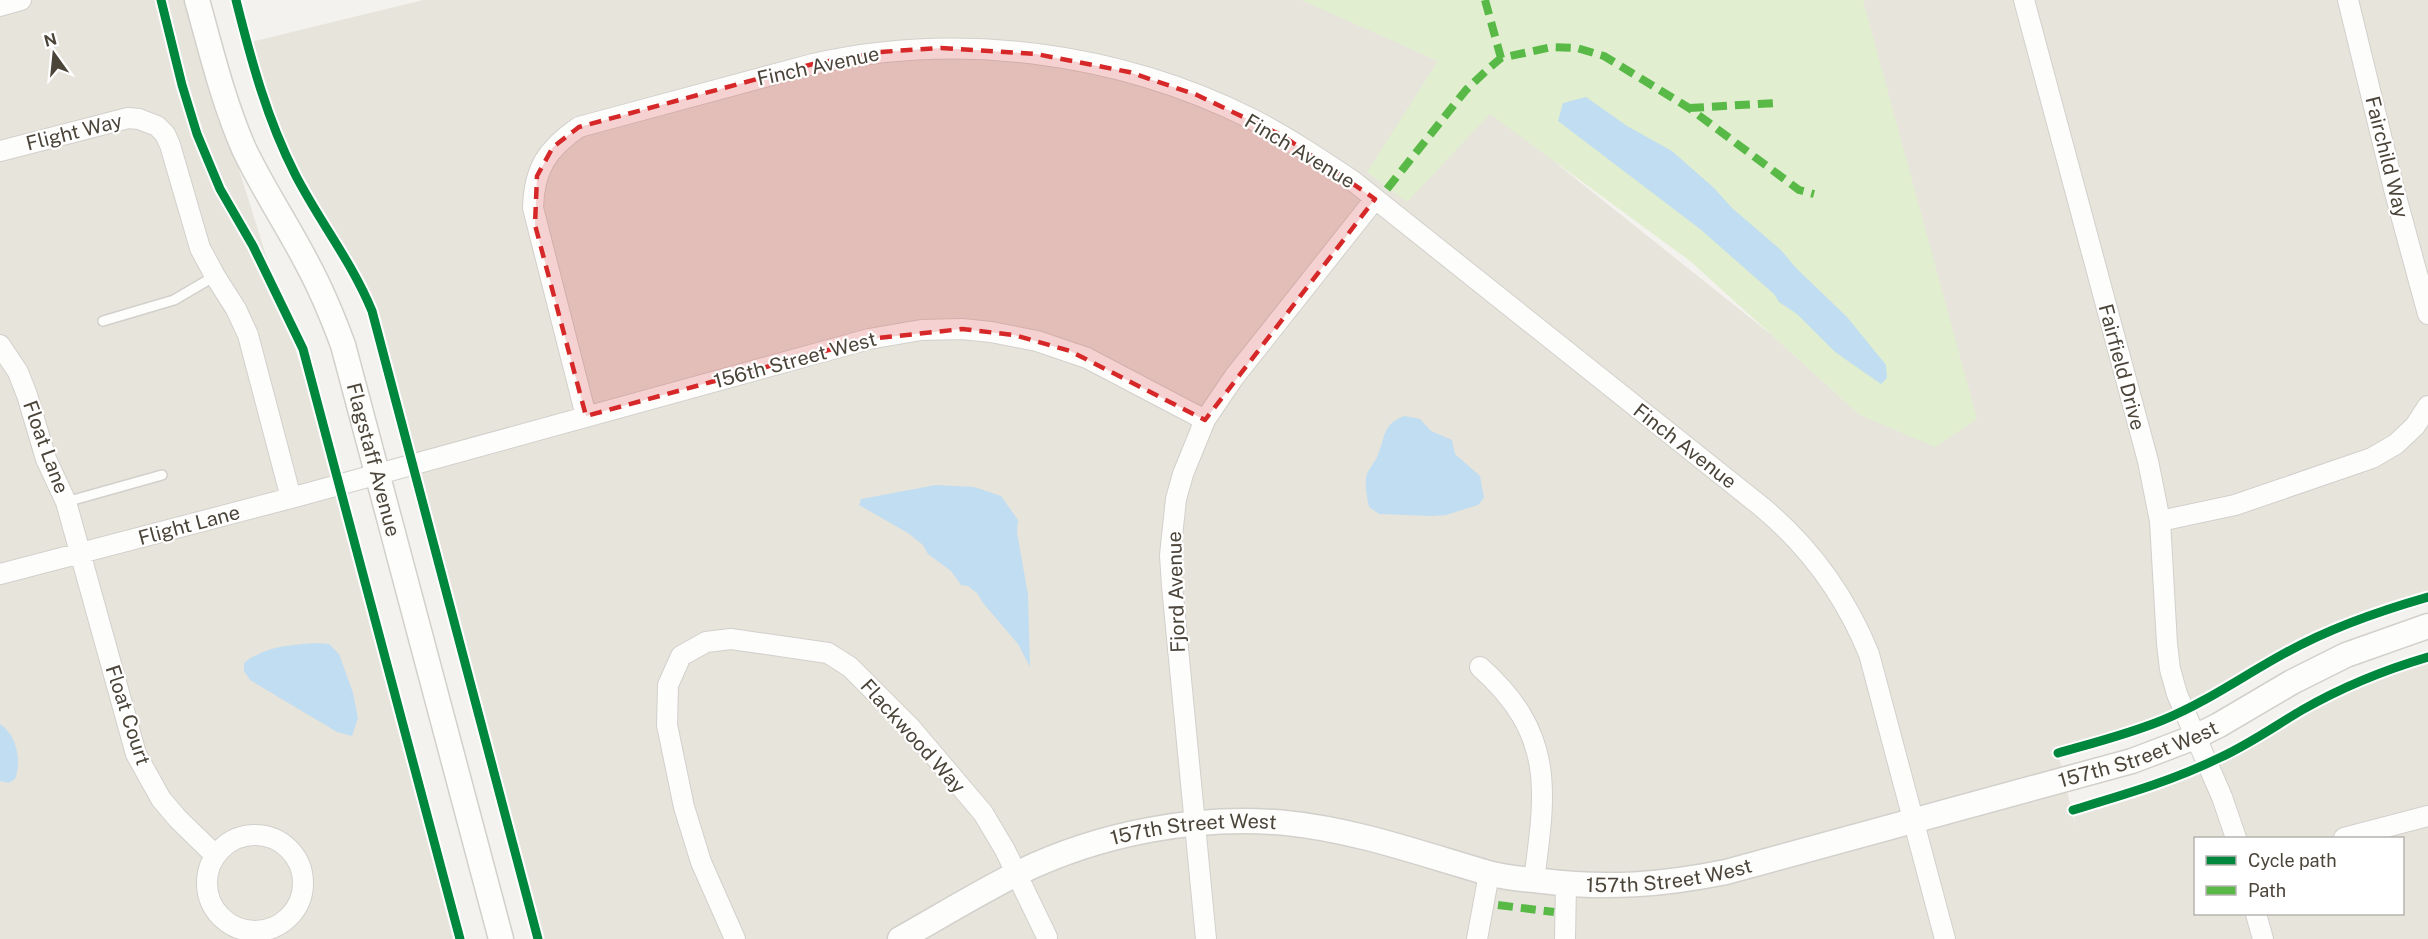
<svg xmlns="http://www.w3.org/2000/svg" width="2428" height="939" viewBox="0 0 2428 939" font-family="'Public Sans',sans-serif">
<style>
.residential{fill:#e7e4dc;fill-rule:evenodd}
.green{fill:#e1eecf}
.water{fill:#c0ddf1}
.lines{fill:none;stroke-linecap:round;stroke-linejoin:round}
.service-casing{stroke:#d2d0cb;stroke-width:12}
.minor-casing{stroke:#d2d0cb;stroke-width:22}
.tertiary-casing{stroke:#d2d0cb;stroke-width:27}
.service{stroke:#fdfdfc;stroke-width:9}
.minor{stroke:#fdfdfc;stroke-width:20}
.tertiary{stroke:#fdfdfc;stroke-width:24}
.quiet{stroke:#58b947;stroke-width:8;stroke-dasharray:15 8;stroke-linecap:butt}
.cycleway-casing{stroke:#fff;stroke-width:13}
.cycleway{stroke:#00873e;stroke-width:9}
.marked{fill:#d62828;fill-opacity:0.2;stroke:#d62828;stroke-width:4.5;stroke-dasharray:12 8;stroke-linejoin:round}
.labels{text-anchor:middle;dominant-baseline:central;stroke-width:4.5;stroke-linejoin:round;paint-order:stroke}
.street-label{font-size:20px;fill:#4b4439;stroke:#fff}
</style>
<rect width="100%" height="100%" fill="#f4f2ee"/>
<path class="residential" d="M 0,0 L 186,0 L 357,546 L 461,939 L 0,939 Z
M 423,0 L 1306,0 L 1438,61 L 1561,167 L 1773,336 L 1860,415 L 1852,0 L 2428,0 L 2428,596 L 2395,606 L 2248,674 L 2200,702 L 2058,753 L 2076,828 L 2073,810 L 2189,776 L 2332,694 L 2428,657 L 2428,939 L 538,939 L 373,316 L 346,259 L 285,153 L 247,43 ZM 2196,838 L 2402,838 L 2402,914 L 2196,914 Z"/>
<path class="green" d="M 1301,0 L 1863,0 L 1977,419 L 1935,447 L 1860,415 L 1690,261 L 1490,114 L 1407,202 L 1367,172 L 1438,61 Z"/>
<path class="water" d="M 1586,97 L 1627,126 L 1672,151 L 1714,188 L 1732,208 L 1781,250 L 1796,268 L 1847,317 L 1886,365 L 1887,378 L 1881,384 L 1835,352 L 1797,314 L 1779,302 L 1774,294 L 1700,229 L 1558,121 L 1563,103 Z
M 1405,416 L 1420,419 L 1431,431 L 1452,440 L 1455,454 L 1480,476 L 1484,498 L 1478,505 L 1446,515 L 1432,516 L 1379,514 L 1369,507 C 1367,497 1365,488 1366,478 C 1367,470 1374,464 1377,457 C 1386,438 1381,424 1405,416 Z
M 936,485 L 974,487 L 1001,496 L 1018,520 L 1017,532 L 1028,595 L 1030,667 L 1018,644 L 983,603 L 977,593 L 968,586 L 961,585 L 951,571 L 928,554 L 923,545 L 908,533 L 859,505 L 861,499 Z
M 316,643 L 329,644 L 339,654 L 353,693 L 358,718 L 352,736 L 337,732 L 250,680 L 244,671 L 244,663 C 265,646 290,645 316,643 Z
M 0,724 C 17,735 22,761 15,779 L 9,783 L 0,781 Z"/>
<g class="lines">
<g class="service-casing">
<path id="service" d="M 103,321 L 174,300 L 215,276
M 66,502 L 162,475"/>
</g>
<g class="minor-casing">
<path id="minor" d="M 2024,0 L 2148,461 L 2160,521 L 2167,644 L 2170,669 L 2177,694 L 2222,797 L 2236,838
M 2348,0 L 2395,193 L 2428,314
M 0,6 L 21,0
M 0,151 L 128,118 L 139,119 L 157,126 L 165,134 L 170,145 L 200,248 L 215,276 L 236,309 L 248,335 L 291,498
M 0,345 L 18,372 L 27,395 L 46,459 L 66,502 L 136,754 L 161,799 L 178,819 L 215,855
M 586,416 L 533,208 C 534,169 547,149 579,127 L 813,64 C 959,31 1118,52 1252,119 C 1287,137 1320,159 1353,181 L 1762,507 C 1811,548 1845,595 1869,654 L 1945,939
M 2160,521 L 2235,505 L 2372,458 L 2396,444 L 2415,426 L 2428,406
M 0,574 L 291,498 L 869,339 L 921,330 L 962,329 L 991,332 L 1037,341 L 1087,358 L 1205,420
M 1480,667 C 1555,734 1546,790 1534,880
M207 883a48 48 0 1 1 96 0a48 48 0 1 1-96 0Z
M 2344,838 L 2428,816
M 2256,914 L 2263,939
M 735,939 L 701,862 L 684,807 L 667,725 L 668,685 L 681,656 L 706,642 L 731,639 L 828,653 L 850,667 L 910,727 L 983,813 L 1005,850 L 1047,937
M 1206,939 L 1172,586 L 1170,555 L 1176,499 L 1183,474 L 1205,420 L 1234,377 L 1375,199
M 1477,939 L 1489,874
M 1565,939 L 1566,884"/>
</g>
<g class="tertiary-casing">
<g id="tertiary">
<path id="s1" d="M 197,0 C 211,50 223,101 244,149 C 263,189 288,226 308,265 C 322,291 333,318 343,345 L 501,939"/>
<path id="s2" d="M 900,939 C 939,917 978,893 1018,873 C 1100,833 1196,815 1286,823 C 1356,830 1422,854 1488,873 C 1505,878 1524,879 1542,881 C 1607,889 1662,885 1726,872 L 2132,761 L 2195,737 L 2219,725 L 2292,682 L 2346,655 L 2428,626"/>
</g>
</g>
<use href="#service" class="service"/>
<use href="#minor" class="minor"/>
<use href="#tertiary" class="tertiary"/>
<path class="quiet" d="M 1485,0 L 1501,58
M 1689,108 L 1776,103
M 1387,189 L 1466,90 L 1488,69 L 1501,58 L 1552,47 L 1577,48 L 1604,56 L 1689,108 L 1799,190 L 1814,194
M 1498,905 L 1554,912"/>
<g class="cycleway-casing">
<path id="cycleway" d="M 161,0 L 182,85 L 197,134 L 220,189 L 253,246 L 303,349 L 460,939
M 236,0 C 251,60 267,119 295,174 C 319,221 352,262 372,311 L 538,939
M 2058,753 C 2093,743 2129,734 2163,720 C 2207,702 2246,674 2287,652 C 2332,627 2379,611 2428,597
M 2073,810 C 2123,795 2172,781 2219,758 C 2248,745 2275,726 2302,710 C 2342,687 2384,670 2428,657"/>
</g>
<use href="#cycleway" class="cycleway"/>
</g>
<path class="marked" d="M 941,48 L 1036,54 L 1129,72 L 1197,95 L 1283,136 L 1375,199 L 1205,420 L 1070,351 L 1014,335 L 962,329 L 869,339 L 586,416 L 535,225 L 537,176 L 553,147 L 579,127 L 813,64 L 879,52 Z"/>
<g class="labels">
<g class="street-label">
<text transform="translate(818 66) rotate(-12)">Finch Avenue</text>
<text transform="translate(74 132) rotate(-14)">Flight Way</text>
<text transform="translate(1300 151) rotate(31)">Finch Avenue</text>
<text transform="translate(2387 157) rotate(76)">Fairchild Way</text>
<text transform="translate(795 360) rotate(-15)">156th Street West</text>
<text transform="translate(2122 367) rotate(75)">Fairfield Drive</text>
<text transform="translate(1685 446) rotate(38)">Finch Avenue</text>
<text transform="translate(46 447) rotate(70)">Float Lane</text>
<text stroke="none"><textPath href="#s1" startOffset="495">Flagstaff Avenue</textPath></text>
<text transform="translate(189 525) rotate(-15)">Flight Lane</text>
<text transform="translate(1176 592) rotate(-92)">Fjord Avenue</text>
<text transform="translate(128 715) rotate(72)">Float Court</text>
<text transform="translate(913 736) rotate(48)">Flackwood Way</text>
<text stroke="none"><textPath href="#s2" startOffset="1288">157th Street West</textPath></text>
<text stroke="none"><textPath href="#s2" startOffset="318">157th Street West</textPath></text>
<text stroke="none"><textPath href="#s2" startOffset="802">157th Street West</textPath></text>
</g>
</g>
<rect x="2194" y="837" width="210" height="78" fill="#ffffff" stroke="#b7b4b0" stroke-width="1.5"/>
<rect x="2206" y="856" width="30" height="9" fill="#00873e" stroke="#b7b4b0" stroke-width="1.5"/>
<text x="2248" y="867" font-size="18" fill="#4b4439">Cycle path</text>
<rect x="2206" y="886" width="30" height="9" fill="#58b947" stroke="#b7b4b0" stroke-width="1.5"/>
<text x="2248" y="897" font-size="18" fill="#4b4439">Path</text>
<g transform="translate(54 54) rotate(345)" stroke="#ffffff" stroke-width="4.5" paint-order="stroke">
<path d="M0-4.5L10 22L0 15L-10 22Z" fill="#4b4439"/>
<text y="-9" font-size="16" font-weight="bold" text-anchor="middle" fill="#4b4439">N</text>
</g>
</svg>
